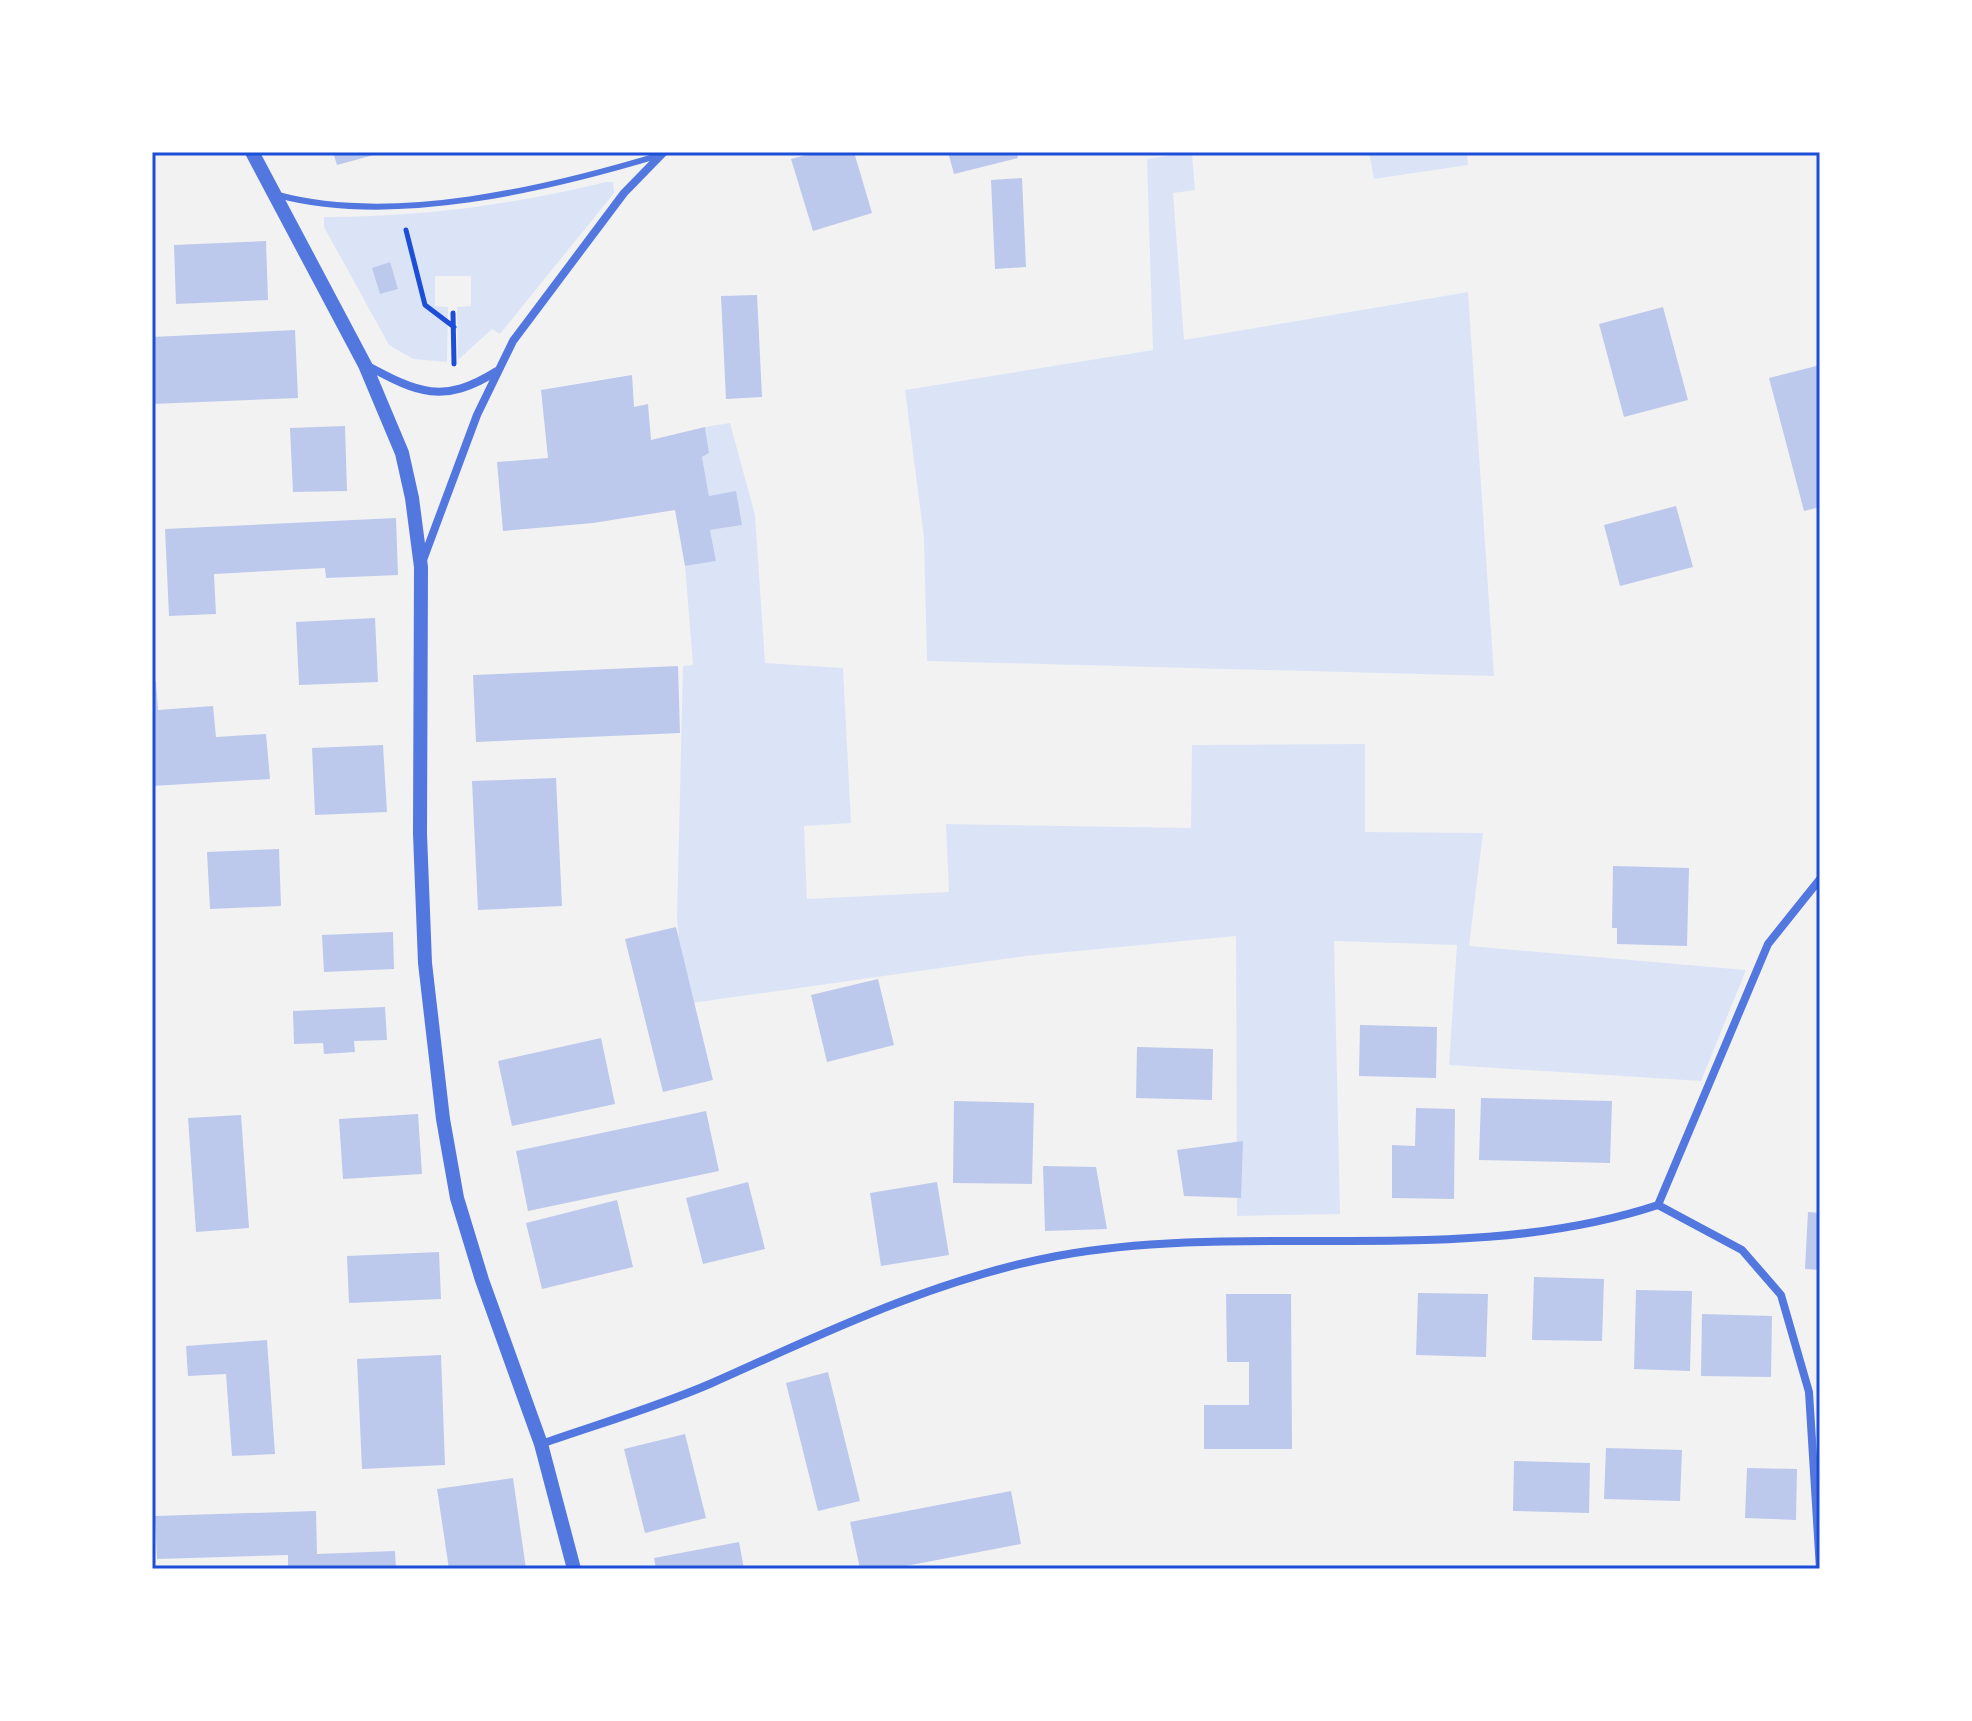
<svg xmlns="http://www.w3.org/2000/svg" width="1972" height="1721" viewBox="0 0 1972 1721" font-family="Karla,sans-serif">
<style>
.green{fill:#dbe4f7}
.building{fill:#bdc9ec}
.lines{fill:none;stroke-linecap:round;stroke-linejoin:round}
.path{stroke:#1d4ed8;stroke-width:5}
.service{stroke:#5277de;stroke-width:6}
.minor{stroke:#5277de;stroke-width:8}
.tertiary{stroke:#5277de;stroke-width:14}
.neatline{fill:none;stroke:#1d4ed8;stroke-width:3}
</style>
<rect width="100%" height="100%" fill="#f2f2f2"/>
<path class="green" d="M 1191,152 L 1205,152 L 1192,154 L 1195,190 L 1173,193 L 1184,340 L 1468,292 L 1494,676 L 927,661 L 924,538 L 905,390 L 1153,350 L 1147,159 Z
M 1369,152 L 1467,152 L 1468,165 L 1374,179 Z
M 606,182 L 613,182 L 614,193 L 500,334 L 492,329 L 458,360 L 457,307 L 471,306 L 471,276 L 435,276 L 435,306 L 448,307 L 447,362 L 413,359 L 389,345 L 324,227 L 324,217 C 419,217 513,205 606,182 Z
M 730,423 L 755,515 L 765,663 L 843,668 L 851,823 L 804,826 L 807,899 L 949,892 L 946,824 L 1191,828 L 1192,745 L 1365,744 L 1365,832 L 1483,833 L 1469,946 L 1746,970 L 1701,1081 L 1449,1065 L 1457,945 L 1334,941 L 1340,1214 L 1237,1216 L 1236,936 L 1025,956 L 685,1004 L 677,918 L 683,666 L 693,665 L 685,566 L 716,561 L 710,530 L 741,525 L 736,492 L 709,496 L 702,457 L 709,453 L 705,427 Z"/>
<path class="building" d="M 333,152 L 381,152 L 381,153 L 337,165 Z
M 817,152 L 854,152 L 872,213 L 813,231 L 791,159 Z
M 948,152 L 1016,152 L 1018,158 L 954,174 Z
M 1022,178 L 1026,267 L 995,269 L 991,180 Z
M 266,241 L 268,300 L 176,304 L 174,245 Z
M 390,262 L 398,289 L 380,294 L 372,268 Z
M 757,295 L 762,397 L 726,399 L 721,296 Z
M 1663,307 L 1688,400 L 1624,417 L 1599,324 Z
M 295,330 L 298,398 L 152,404 L 152,337 Z
M 1820,365 L 1820,507 L 1804,511 L 1769,378 Z
M 632,375 L 634,407 L 648,404 L 651,440 L 705,427 L 709,453 L 702,457 L 709,496 L 736,491 L 742,525 L 710,530 L 716,561 L 685,566 L 675,510 L 593,523 L 503,531 L 497,462 L 548,458 L 541,390 Z
M 345,426 L 347,491 L 293,492 L 290,428 Z
M 1676,506 L 1693,567 L 1620,586 L 1604,525 Z
M 396,518 L 398,575 L 326,578 L 325,568 L 214,574 L 216,614 L 169,616 L 165,529 Z
M 375,618 L 378,682 L 299,685 L 296,622 Z
M 678,666 L 680,733 L 476,742 L 473,675 Z
M 152,682 L 156,682 L 158,710 L 213,706 L 216,737 L 266,734 L 270,779 L 152,786 Z
M 383,745 L 387,812 L 315,815 L 312,748 Z
M 556,778 L 562,906 L 478,910 L 472,781 Z
M 279,849 L 281,906 L 210,909 L 207,852 Z
M 1613,866 L 1689,868 L 1687,946 L 1617,944 L 1617,928 L 1612,928 Z
M 676,927 L 713,1080 L 663,1092 L 625,939 Z
M 393,932 L 394,969 L 324,972 L 322,935 Z
M 878,979 L 894,1045 L 827,1062 L 811,995 Z
M 385,1007 L 387,1040 L 354,1041 L 355,1052 L 324,1054 L 323,1043 L 294,1044 L 293,1011 Z
M 1360,1025 L 1437,1027 L 1436,1078 L 1359,1076 Z
M 601,1038 L 615,1104 L 512,1126 L 498,1061 Z
M 1137,1047 L 1213,1049 L 1212,1100 L 1136,1098 Z
M 1481,1098 L 1612,1101 L 1610,1163 L 1479,1160 Z
M 954,1101 L 1034,1103 L 1032,1184 L 953,1183 Z
M 1416,1108 L 1455,1109 L 1454,1199 L 1392,1198 L 1392,1145 L 1415,1146 Z
M 706,1111 L 719,1171 L 528,1211 L 516,1151 Z
M 418,1114 L 422,1174 L 343,1179 L 339,1119 Z
M 241,1115 L 249,1228 L 196,1232 L 188,1118 Z
M 1243,1141 L 1241,1198 L 1184,1196 L 1177,1150 Z
M 1043,1166 L 1096,1167 L 1107,1229 L 1045,1231 Z
M 748,1182 L 765,1249 L 703,1264 L 686,1198 Z
M 937,1182 L 949,1255 L 881,1266 L 870,1193 Z
M 617,1200 L 633,1267 L 542,1289 L 526,1223 Z
M 1808,1212 L 1820,1213 L 1820,1270 L 1805,1269 Z
M 439,1252 L 441,1299 L 349,1303 L 347,1256 Z
M 1534,1277 L 1604,1279 L 1602,1341 L 1532,1340 Z
M 1636,1290 L 1692,1291 L 1690,1371 L 1634,1369 Z
M 1418,1293 L 1488,1294 L 1486,1357 L 1416,1355 Z
M 1226,1294 L 1291,1294 L 1292,1449 L 1204,1449 L 1204,1405 L 1249,1405 L 1249,1362 L 1227,1362 Z
M 1702,1314 L 1772,1316 L 1771,1377 L 1701,1376 Z
M 267,1340 L 275,1454 L 232,1456 L 226,1374 L 188,1376 L 186,1346 Z
M 441,1355 L 445,1465 L 362,1469 L 357,1359 Z
M 828,1372 L 860,1501 L 818,1511 L 786,1383 Z
M 685,1434 L 706,1518 L 645,1533 L 624,1449 Z
M 1606,1448 L 1682,1450 L 1680,1501 L 1604,1499 Z
M 1514,1461 L 1590,1463 L 1589,1513 L 1513,1511 Z
M 1747,1468 L 1797,1469 L 1796,1520 L 1745,1518 Z
M 513,1478 L 526,1569 L 449,1569 L 437,1489 Z
M 1011,1491 L 1021,1544 L 890,1569 L 860,1569 L 850,1522 Z
M 316,1511 L 317,1554 L 395,1551 L 396,1569 L 288,1569 L 288,1555 L 157,1559 L 155,1516 Z
M 739,1542 L 744,1569 L 656,1569 L 654,1558 Z"/>
<g class="lines">
<path class="path" d="M 406,230 L 425,305 L 454,327
M 453,313 L 454,364"/>
<path class="service" d="M 278,195 C 393,226 547,189 660,155"/>
<path class="minor" d="M 366,365 C 418,393 443,405 497,371
M 423,560 L 477,415 L 513,341 L 624,193 L 664,152
M 1658,1205 L 1768,944 L 1820,879
M 541,1444 C 598,1424 657,1407 712,1383 C 824,1333 935,1279 1057,1256 C 1255,1220 1464,1269 1658,1205 L 1742,1250 L 1781,1295 L 1809,1392 L 1820,1569"/>
<path class="tertiary" d="M 252,152 L 365,365 L 402,453 L 412,498 L 421,567 L 420,834 L 425,963 L 443,1119 L 457,1198 L 482,1280 L 541,1444 L 574,1569"/>
</g>
<rect width="1972" height="1721" fill="none" stroke="#ffffff" stroke-width="308"/>
<rect x="154" y="154" width="1664" height="1413" class="neatline"/>
</svg>
